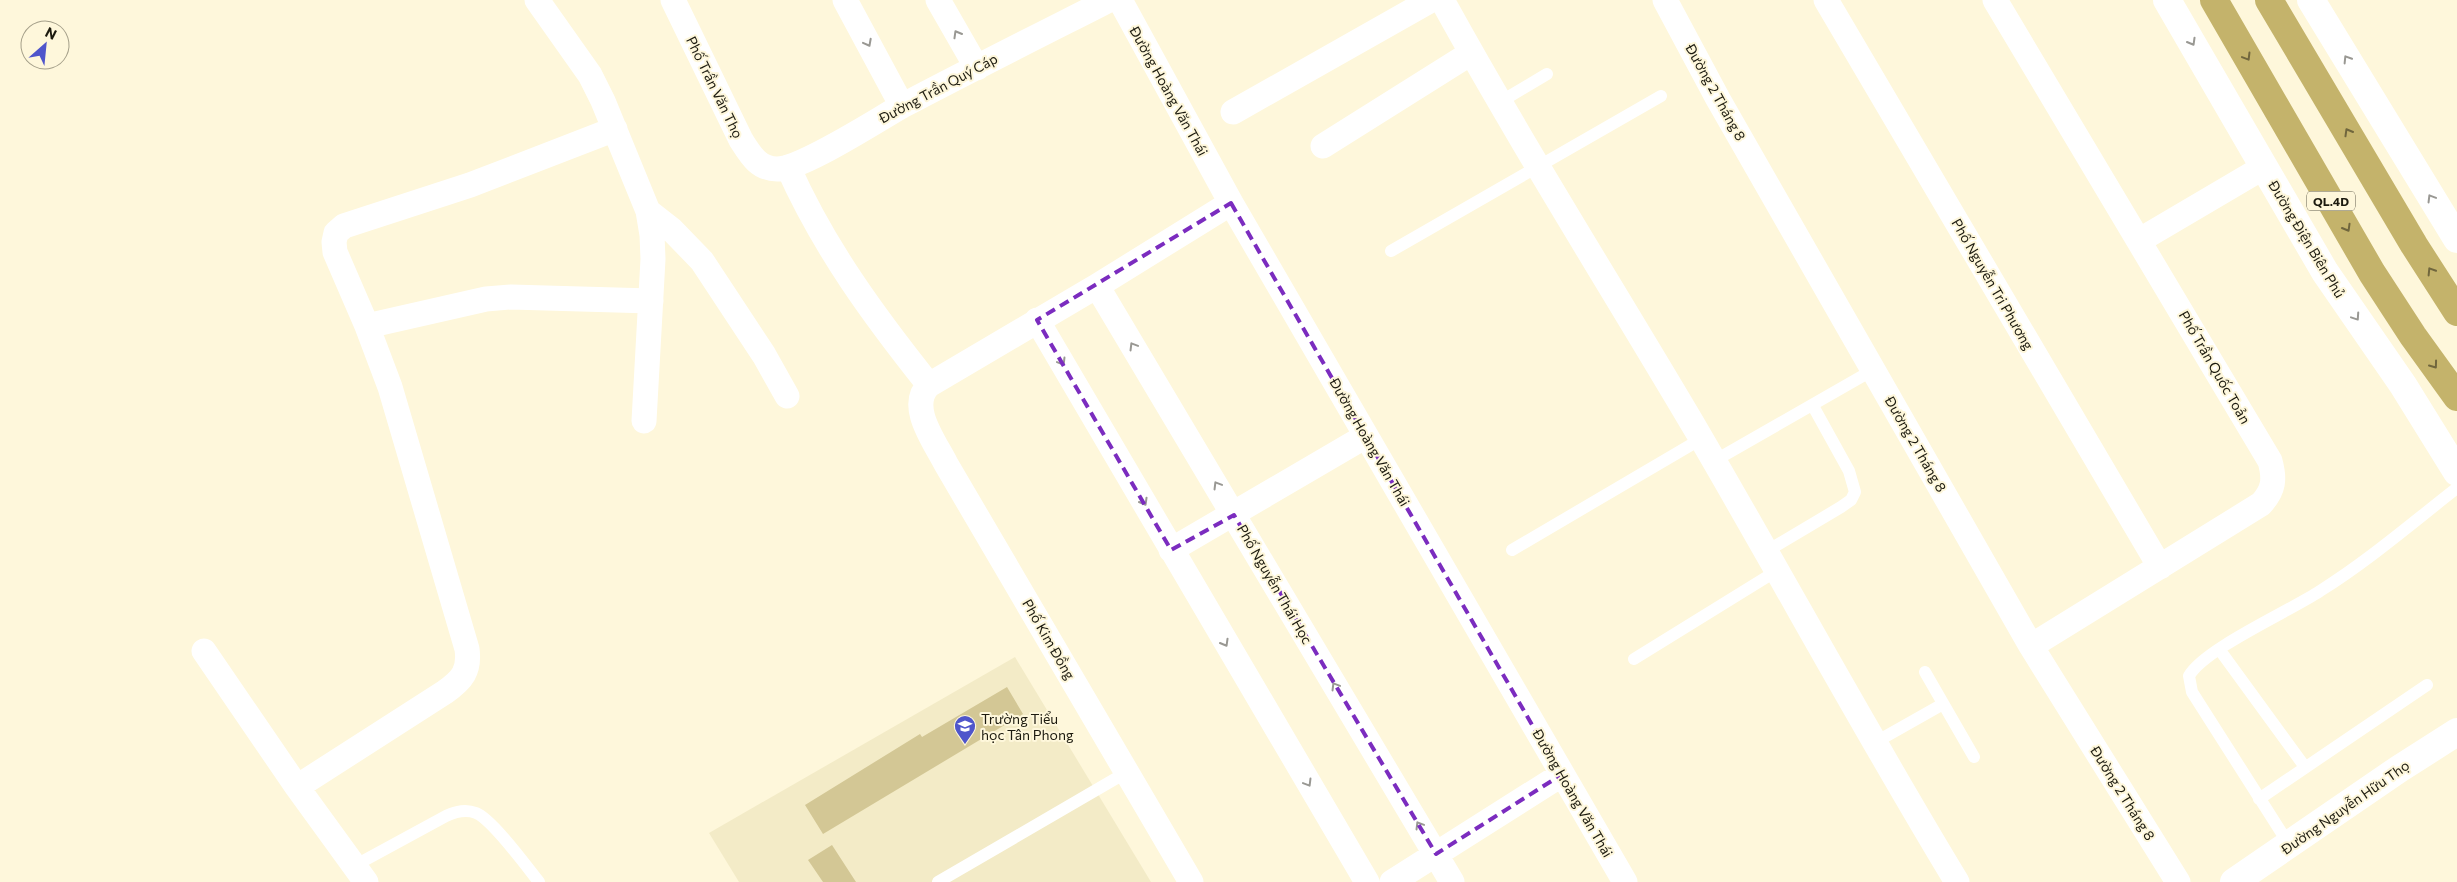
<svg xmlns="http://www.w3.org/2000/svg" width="2457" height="882" font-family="Commissioner,sans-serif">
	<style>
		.built { fill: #f3ebc7 }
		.building { fill: #d3c795 }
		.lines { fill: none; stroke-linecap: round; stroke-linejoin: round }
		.service { stroke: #fff; stroke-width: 12 }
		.minor { stroke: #fff; stroke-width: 25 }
		.tertiary { stroke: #fff; stroke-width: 28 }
		.trunk { stroke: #c4b36b; stroke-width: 28 }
		.oneway { stroke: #999893 }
		.oneway2 { stroke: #70663d }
		.marked { fill: none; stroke: #7b2cbf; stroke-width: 4; stroke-dasharray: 10 6; stroke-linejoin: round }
		.labels { text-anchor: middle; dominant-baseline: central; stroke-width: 4; stroke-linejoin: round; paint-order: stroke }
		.shield { fill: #fef7db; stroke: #605c4c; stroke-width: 1 }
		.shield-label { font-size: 12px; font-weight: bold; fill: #1c1a0f }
		.street-label { font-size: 14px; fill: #1c1a0f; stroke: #fef7db }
		.poi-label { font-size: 14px; fill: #1c1a0f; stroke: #fef7db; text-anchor: start }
	</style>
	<rect width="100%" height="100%" fill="#fef7db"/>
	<path class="built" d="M1015 657 1151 882H739L709 833Z"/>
	<path class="building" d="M1007 687 1023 714 823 834 805 805 920 734 922 737Z
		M832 845 856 882H823L808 860Z"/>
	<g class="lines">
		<path class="service" d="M1500 102 1547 74
			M1391 251 1661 96
			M1714 461 1873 370
			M1512 550 1701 439
			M1767 551 1841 507 1851 500 1855 492 1849 471 1813 406
			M2219 649 2305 767
			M1634 659 1778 570
			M1925 672 1974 757
			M1874 743 1943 704
			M2259 799 2427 685
			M2290 846 2192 692 2189 676C2204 649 2290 611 2320 591 2368 561 2412 523 2457 488
			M354 866 446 816C457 811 466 809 476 813 492 819 527 867 539 882
			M938 882 1127 772"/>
		<path class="minor" d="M537 0 590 75 603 101 648 211 652 235 653 259 644 421
			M673 0 741 140C750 154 758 169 777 169 802 169 877 120 902 106 970 70 1040 35 1109 0
			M845 0 902 106
			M938 0 977 68
			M1120 0 1231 203 1625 882
			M1442 0C1523 147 1613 289 1698 433 1785 582 1867 734 1957 882
			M1665 0 1718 99 2031 646 2178 882
			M1826 0 2160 567
			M1995 0 2270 461C2275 479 2274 490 2261 504L2031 646
			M1233 112 1431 0
			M1323 146 1471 53
			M788 167C824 248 874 316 929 385
			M648 211 671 229 702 261 764 355 787 396
			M2140 240 2264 167
			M1097 286 1452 882
			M1037 320 1367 882
			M367 326 486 299 511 297 651 301
			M1171 550 1366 436
			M204 651 297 787 366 882
			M297 787 445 692C462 680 470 671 467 649L390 387 367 326 335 252 334 242 336 233 344 226 470 185 615 129
			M1191 882 946 464C935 442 907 406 929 385L1097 286 1231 203
			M1392 882 1561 775"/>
		<path class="tertiary" d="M2167 0 2325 272 2403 385 2457 472
			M2311 0 2457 239
			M2234 882 2399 769 2457 732"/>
		<path class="trunk" d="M2214 0 2372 273 2413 336 2457 397
			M2269 0 2414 245 2457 312"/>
	</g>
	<defs><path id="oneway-chevron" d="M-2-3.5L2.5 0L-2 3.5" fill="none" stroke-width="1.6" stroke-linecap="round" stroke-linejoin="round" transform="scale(1.25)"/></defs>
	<g class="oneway">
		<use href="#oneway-chevron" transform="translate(957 34) rotate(-120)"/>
		<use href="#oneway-chevron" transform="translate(2192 42) rotate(60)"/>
		<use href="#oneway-chevron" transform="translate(868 43) rotate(62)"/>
		<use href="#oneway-chevron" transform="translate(2347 59) rotate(-122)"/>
		<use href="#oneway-chevron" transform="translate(2431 198) rotate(-121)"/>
		<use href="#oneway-chevron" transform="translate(2356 317) rotate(56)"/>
		<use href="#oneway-chevron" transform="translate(1133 346) rotate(-121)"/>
		<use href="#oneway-chevron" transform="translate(1062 362) rotate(59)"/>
		<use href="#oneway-chevron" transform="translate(1217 485) rotate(-121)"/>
		<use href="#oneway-chevron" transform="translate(1144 502) rotate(60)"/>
		<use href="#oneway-chevron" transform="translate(1225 643) rotate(60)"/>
		<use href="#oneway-chevron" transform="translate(1335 686) rotate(-121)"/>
		<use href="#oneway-chevron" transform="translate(1308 783) rotate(59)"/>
		<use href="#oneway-chevron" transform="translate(1419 825) rotate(-121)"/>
	</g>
	<g class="oneway2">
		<use href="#oneway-chevron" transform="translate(2247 57) rotate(59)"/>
		<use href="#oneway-chevron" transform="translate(2348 132) rotate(-120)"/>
		<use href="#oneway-chevron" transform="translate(2347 228) rotate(60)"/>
		<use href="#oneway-chevron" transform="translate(2431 271) rotate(-122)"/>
		<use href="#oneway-chevron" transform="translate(2434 365) rotate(54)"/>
	</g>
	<path class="marked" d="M1231 203 1561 775 1436 854 1234 515 1171 550 1037 320Z"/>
	<defs>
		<g id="school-pin" transform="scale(1.125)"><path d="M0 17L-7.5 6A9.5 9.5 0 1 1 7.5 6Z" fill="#4f55cb" stroke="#fef7db"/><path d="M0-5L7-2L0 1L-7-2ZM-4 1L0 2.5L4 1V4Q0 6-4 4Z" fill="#fff"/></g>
	</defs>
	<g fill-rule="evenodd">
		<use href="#school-pin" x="965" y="726"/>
	</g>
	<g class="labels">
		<rect class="shield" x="2307" y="191.5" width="48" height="19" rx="4"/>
		<g class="shield-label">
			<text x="2331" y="201">QL.4D</text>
		</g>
		<g class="street-label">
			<text transform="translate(715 87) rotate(64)">Phố Trần Văn Thọ</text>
			<text transform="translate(938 88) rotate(-28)">Đường Trần Quý Cáp</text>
			<text transform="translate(1169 91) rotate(61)">Đường Hoàng Văn Thái</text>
			<text transform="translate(1716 92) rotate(61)">Đường 2 Tháng 8</text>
			<text transform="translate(2307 239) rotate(59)">Đường Điện Biên Phủ</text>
			<text transform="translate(1993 284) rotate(60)">Phố Nguyễn Tri Phương</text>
			<text transform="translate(2215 367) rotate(60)">Phố Trần Quốc Toản</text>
			<text transform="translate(1370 442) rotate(60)">Đường Hoàng Văn Thái</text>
			<text transform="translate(1916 444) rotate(60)">Đường 2 Tháng 8</text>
			<text transform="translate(1275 584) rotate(60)">Phố Nguyễn Thái Học</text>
			<text transform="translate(1049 639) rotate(60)">Phố Kim Đồng</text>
			<text transform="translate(1573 793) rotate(60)">Đường Hoàng Văn Thái</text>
			<text transform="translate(2123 793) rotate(58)">Đường 2 Tháng 8</text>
			<text transform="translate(2345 807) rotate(-35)">Đường Nguyễn Hữu Thọ</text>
		</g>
		<g class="poi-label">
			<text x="981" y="718">Trường Tiểu<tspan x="981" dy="16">học Tân Phong</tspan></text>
		</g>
	</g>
	<g transform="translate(45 45) rotate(27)"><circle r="24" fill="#fef7db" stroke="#a49f89"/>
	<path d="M0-4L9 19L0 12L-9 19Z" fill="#4f55cb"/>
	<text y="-8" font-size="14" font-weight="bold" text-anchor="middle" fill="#1c1a0f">N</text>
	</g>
</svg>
